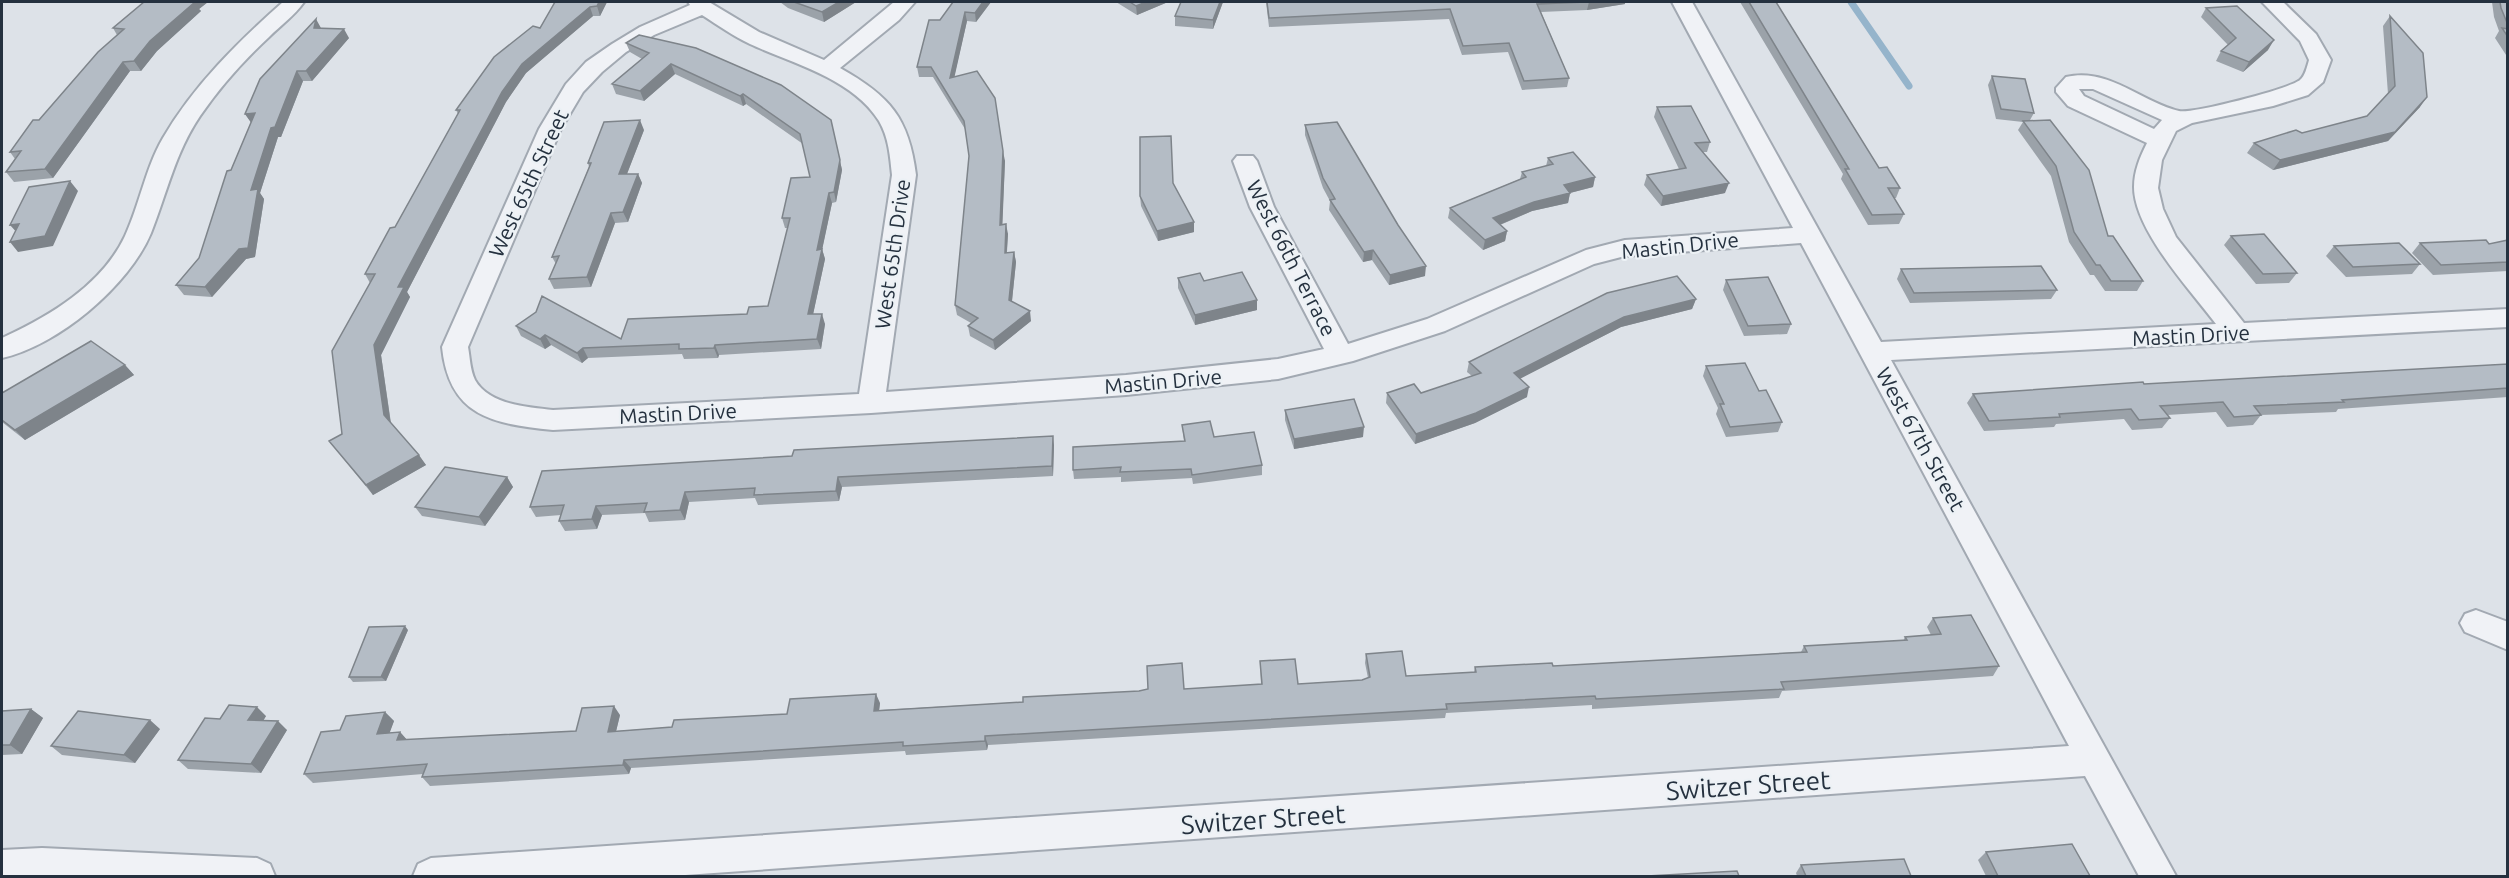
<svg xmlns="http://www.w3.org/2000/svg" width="2509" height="878" font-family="Ubuntu,sans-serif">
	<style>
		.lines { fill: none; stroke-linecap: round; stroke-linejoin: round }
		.stream { stroke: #95b4cb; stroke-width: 7 }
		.minor-casing { stroke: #a2a9b2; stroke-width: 4 }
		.minor { fill: #f0f2f6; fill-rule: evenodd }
		.wall { fill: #9ba2a9 }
		.shaded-wall { fill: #7e848a }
		.building { fill: #b4bcc5; stroke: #7e848a; stroke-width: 1.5 }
		.labels { text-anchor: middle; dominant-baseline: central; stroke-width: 4.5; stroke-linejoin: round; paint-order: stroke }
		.street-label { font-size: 21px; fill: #25313f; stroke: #ecf1f5 }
		.near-street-label { font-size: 26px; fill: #25313f; stroke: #ecf1f5 }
	</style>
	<rect width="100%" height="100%" fill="#dde2e8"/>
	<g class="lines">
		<path class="stream" d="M1851 2 1909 86"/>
		<g class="minor-casing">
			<path id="minor" d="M283 2H304C295 15 280 26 269 37 243 61 220 87 200 116 175 153 167 193 151 233 129 286 57 346 2 358V338C50 316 102 285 125 236 140 204 145 169 163 138 194 85 238 42 283 2Z
				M688 2H709L759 32 824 60 894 2H915L899 20 840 68C890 96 909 118 916 175L886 392 1126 375 1278 359 1324 349 1250 207 1233 161 1237 156H1253L1257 161 1274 207 1348 344 1427 319 1586 250 1625 240 1793 228 1672 2H1692L1881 342 2216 324C2191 291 2134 230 2134 187 2134 171 2140 157 2147 143L2068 106 2056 92V88L2066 77C2109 67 2141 102 2179 111 2192 114 2289 89 2300 80 2305 76 2307 67 2309 60L2300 41 2262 2H2283L2316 34 2331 60 2323 82 2308 95 2273 106 2192 123 2176 131 2162 160 2158 188 2163 209 2176 237 2244 323 2508 309V327L1891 360 2176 876H2139L2085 776 671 876H413L418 864 431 858 2069 746 1801 243 1625 256 1594 264 1445 331 1353 361 1278 379 1126 395 871 413 553 430C492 424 449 416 442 347L539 129 566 84 586 62 612 44 640 27 690 5ZM702 15C718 25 733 36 750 44 793 64 852 78 879 121 889 138 890 157 892 175L859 394 553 410C528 407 489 405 475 380 470 370 470 357 468 347L561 129 583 92 602 72 626 52 654 35ZM2079 89H2093L2162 120 2154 129 2084 96Z
				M2476 610 2508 622V650L2465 632 2460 623 2465 614Z
				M42 848 257 858 270 864 275 876H2V850Z"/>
		</g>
		<use href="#minor" class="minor"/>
	</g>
	<path class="wall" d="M144 2H208L199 9 201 11 157 51 141 71H130L53 178 14 182 6 172 15 159 10 152 117 35 113 28Z
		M555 2H607L600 16H593L526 73 506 102 407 292 410 297 381 355 391 423 426 465 373 495 329 441 342 434 370 283 365 274 395 227 458 114 456 110 540 28Z
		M780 2H856L824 22 788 8Z
		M991 2 976 22 967 21 954 77 1005 161 1002 225 1008 234 1007 252H1014L1016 262 1012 301 1031 321 995 350 970 336 968 326 971 323 957 315 955 305 969 156 965 129 933 77H919L917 67 940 20Z
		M1116 2H1168L1137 15Z
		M1181 2H1223L1213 29 1175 26V16Z
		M1266 2H1625V4L1587 10 1541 12 1569 78 1567 87 1522 90 1508 52 1462 55 1449 19 1269 27Z
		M1740 2H1776L1879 168 1900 188 1896 198H1894L1904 214 1899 224 1868 225 1841 179 1843 174Z
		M2492 2H2508V58L2495 38 2499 31 2494 17Z
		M2206 8 2268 50 2243 72 2216 61 2221 51 2228 45 2201 17Z
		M2390 16 2420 107 2388 141 2273 170 2247 153 2254 143 2302 133 2367 116 2388 94 2383 26Z
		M321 28 349 38 312 81H303L281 137H278L260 193 264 199 255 257 246 259 212 297 184 295 176 285 199 258 231 170 251 122 245 114Z
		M626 43 831 120 842 170 836 202 832 203 822 249 825 259 813 314 825 324 821 349 719 355 718 358 684 359 682 354 588 358 582 363 551 345 545 349 521 336 516 326 621 339 747 314 768 306 788 228H785L782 218 810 177 803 144 746 104 743 106 675 74 644 101 616 94 612 84 642 59 630 52Z
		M1992 76 2034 113 2030 120 2108 236 2143 281 2137 291H2105L2094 275H2090L2069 242 2051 176 2018 130 2023 122 1996 119 1988 85Z
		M1657 107 1710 142 1707 152H1703L1725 193 1661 206 1644 185 1647 175 1679 169 1654 117Z
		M1305 125 1425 276 1389 285 1372 260 1363 262 1329 210 1330 201 1323 188 1305 135Z
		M644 130 627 174H638L642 183 628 222 615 223 591 287 554 289 549 279 556 264 552 257 589 167 588 163Z
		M1548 158 1595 177 1593 187 1570 193 1568 203 1532 211 1500 225 1507 231 1505 241 1483 250 1448 218 1450 208 1520 179 1522 172 1546 166Z
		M1173 183 1194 232 1158 241 1141 206 1140 196Z
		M2231 236 2297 273 2289 283 2256 284 2224 245Z
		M2508 240V271L2433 275 2412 253 2420 243 2489 244Z
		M2334 246 2420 264 2412 274 2346 277 2326 256Z
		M1901 269 2057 290 2051 299 1910 303 1897 279Z
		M1178 278 1204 281 1257 310 1195 325 1178 288Z
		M1726 280 1791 324 1787 334 1744 336 1723 290Z
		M1696 299 1692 309 1621 327 1520 378 1527 397 1475 423 1415 444 1386 403 1387 393H1421L1472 376 1467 372 1469 362Z
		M2508 364V397L2338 409 2336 412 2261 415 2253 425 2227 427 2216 412 2167 415 2170 418 2162 428 2132 430 2124 419 2056 424 2054 427 1984 431 1967 403 1973 394Z
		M125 365 134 375 25 440 2 422V393Z
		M1706 366 1782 422 1778 432 1726 437 1716 414 1718 408 1703 376Z
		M1285 410 1363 437 1294 449 1285 420Z
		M1182 425 1214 437 1262 465V475L1193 484 1192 478 1121 482V477L1074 479 1073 470 1184 441Z
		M1054 445 1053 476 842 487 839 501 758 505 755 498 689 502 685 520 649 522 645 513 602 515 597 529 565 531 559 521 561 515 536 517 530 507Z
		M507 477 513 487 485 526 422 516 415 507Z
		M1933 618 1999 666 1993 676 1782 691 1779 698 1592 709V705L1446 713 1445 718 988 745 987 750 906 755 905 751 631 768 629 774 430 786 422 777 423 774 313 783 304 774 340 730 385 712 394 721 389 733 400 732 407 740 576 731 620 715 616 731 672 727 880 703 879 710 1023 702 1184 689 1261 684 1260 661 1298 684 1362 680 1368 678 1365 663 1366 654 1406 676 1474 672 1475 667 1553 666 1801 652 1804 646 1903 641 1905 637 1931 635 1927 627Z
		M408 630 386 681 353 682 349 677Z
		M31 709 43 718 22 754 2 755V711Z
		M266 716 263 721 287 730 261 773 188 769 178 760 220 719Z
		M160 729 135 763 62 755 51 746Z
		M1986 852 2090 876H1986L1978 860Z
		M1801 865 1911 876H1797L1796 873Z"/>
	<path class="shaded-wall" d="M191 2H208L199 9 201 11 157 51 141 71 134 61 150 41Z
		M599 2H607L600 16 597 6Z
		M839 2H856L824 22 822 12Z
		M983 2H991L976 22 975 13Z
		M1146 2H1168L1137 15 1136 6Z
		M1220 2H1223L1213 29V20Z
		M1589 2H1625V4L1587 10Z
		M590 7 593 16 526 73 506 102 407 292 410 297 381 355 391 425 384 415 374 345 398 287 502 92 522 64Z
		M965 12 967 21 952 88 950 78Z
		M316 19 321 28H314Z
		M344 29 349 38 312 81 306 71Z
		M2274 40 2268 50 2243 72 2249 62Z
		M123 62 130 71 53 178 45 169Z
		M671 64 675 74 644 101 640 91Z
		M297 71 303 81 281 137H278L260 193 264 199 255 257 246 259 212 297 205 287 251 190 271 128Z
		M743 94 746 104 743 106 740 96Z
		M2427 97 2420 107 2388 141 2273 170 2280 160Z
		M255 113 252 124 245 114Z
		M640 120 644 130 623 184 619 174Z
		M831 120 842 170 836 202 834 192Z
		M1003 151 1005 161 1002 235 1000 225Z
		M638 174 642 183 628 222 623 212Z
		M1595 177 1593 187 1562 195 1564 185Z
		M70 181 78 191 53 246 18 252 10 242Z
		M1729 183 1725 193 1661 206 1663 196Z
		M829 193 832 203 820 260 817 250Z
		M1570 193 1568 203 1532 211 1492 228 1493 218 1534 202Z
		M611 213 615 223 591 287 587 277Z
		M1194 222V232L1158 241 1157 231Z
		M19 224V235L10 225Z
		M1006 224 1008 234 1006 262 1005 253Z
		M1507 231 1505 241 1483 250 1485 240Z
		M822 249 825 259 811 324 808 314Z
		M1373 250 1372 260 1363 262 1364 252Z
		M1014 252 1016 262 1011 310 1009 300Z
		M1426 266 1425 276 1389 285 1390 275Z
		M1696 299 1692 309 1621 327 1512 383 1514 373 1624 317Z
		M1257 300V310L1195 325V315Z
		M1030 311 1031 321 995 350 993 340Z
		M822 314 825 324 821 349 817 339Z
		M545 335 551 345 545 349 540 339Z
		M715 345 719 355 718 358 714 348Z
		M583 348 588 358 582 363 577 353Z
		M125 365 134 375 25 440 15 430Z
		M1529 387 1527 397 1475 423 1415 444 1416 434Z
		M1364 427 1363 437 1294 449V439Z
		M1053 436 1054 445 1053 476 1052 466Z
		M419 455 426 465 373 495 366 485Z
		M507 477 513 487 485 526 479 517Z
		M838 477 842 487 839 501 836 491Z
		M685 492 689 502 685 520 680 510Z
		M596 506 602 515 597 529 592 519Z
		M405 626 408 630 386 681 381 677Z
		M876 694 880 703 878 720 874 711Z
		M614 706 620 715 614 740 608 732Z
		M257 707 266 716 258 729 248 720Z
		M31 709 43 718 22 754 10 745Z
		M385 712 394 721 386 743 377 734Z
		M150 720 160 729 135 763 124 755Z
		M278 721 287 730 261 773 251 764Z
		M400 732 408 741 397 740Z
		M985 736 988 745 987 750 985 741Z
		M624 760 631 768 629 774 623 765Z"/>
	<path class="building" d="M144 2H195L150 41 134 61 123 62 45 169 6 172 21 151 10 152 33 120H39L98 52 124 29 113 28Z
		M555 2H599L597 6 590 7 522 64 502 92 398 287H404L374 345 384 415 419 455 366 485 329 441 342 434 332 351 375 274H365L390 228 395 227 460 110H456L494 57 533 26 540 28Z
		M794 2H839L822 12Z
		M953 2H983L975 13 965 12 950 78 977 71 995 98 1003 151 1000 225 1006 224 1005 253 1014 252 1009 300 1030 311 993 340 968 326 978 318 955 305 969 156 964 121 931 67H917L929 20H940Z
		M1130 2H1146L1136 6Z
		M1181 2H1220L1213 20 1175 16Z
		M1267 2H1586L1537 4 1569 78 1524 81 1509 43 1463 46 1450 9 1269 18Z
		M1749 2H1776L1879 168 1887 167 1900 188H1888L1904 214 1872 215 1845 169H1849Z
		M2500 2H2508V25L2501 8Z
		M2237 6 2274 40 2249 62 2221 51 2236 38 2206 8Z
		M2390 16 2423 53 2427 97 2395 132 2280 160 2254 143 2296 130 2302 133 2367 116 2395 86Z
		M316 19 314 28 344 29 306 71H297L275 127 271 128 251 190 258 189 248 248 239 249 205 287 176 285 199 258 227 171 231 170 255 113 245 114 260 79Z
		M2502 28 2508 29V37Z
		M639 35 696 48 781 85 831 120 840 160 834 192 829 193 817 250 822 249 808 314H822L817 339 715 345 714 348 679 349V344L583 348 577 353 545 335 540 339 516 326 536 312 542 296 621 339 628 319 747 314 749 307 768 306 790 218H782L791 178 810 177 800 134 743 94 740 96 671 64 640 91 612 84 649 53 626 43Z
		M1992 76 2025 79 2034 113 2001 109Z
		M1691 106 1710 142 1695 143 1729 183 1663 196 1647 175 1686 168 1657 107Z
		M640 120 619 174H638L623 212 611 213 587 277 549 279 559 256 552 257 591 163H588L604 122Z
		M2050 120 2089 170 2108 236H2113L2143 281H2111L2100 265H2096L2074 232 2056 166 2023 121Z
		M1337 122 1398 225 1426 266 1390 275 1373 250 1364 252 1330 200 1335 199 1323 178 1305 125Z
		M1171 136 1173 183 1194 222 1157 231 1140 196V137Z
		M1573 152 1595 177 1564 185 1570 193 1534 202 1493 218 1507 231 1485 240 1450 208 1526 177 1522 172 1553 164 1548 158Z
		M70 181 45 236 10 242 19 224 10 225 29 187Z
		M2264 234 2297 273 2263 274 2231 236Z
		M2486 240 2489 244 2508 240V262L2441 265 2420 243Z
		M2399 243 2420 264 2353 267 2334 246Z
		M2041 266 2057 290 1914 293 1901 269Z
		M1242 272 1257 300 1195 315 1178 278 1200 273 1204 281Z
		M1677 276 1696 299 1624 317 1514 373 1529 387 1476 413 1416 434 1387 393 1414 384 1421 393 1481 373 1469 362 1607 293Z
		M1768 277 1791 324 1748 326 1726 280Z
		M91 341 125 365 15 430 2 420V393Z
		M1745 363 1759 391 1766 390 1782 422 1730 427 1720 404H1724L1706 366Z
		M2508 364V388L2342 400 2344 402 2254 406 2261 415 2234 417 2223 402 2160 406 2170 418 2139 420 2131 409 2059 414 2060 417 1989 421 1973 394 2143 382 2144 384Z
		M1354 399 1364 427 1294 439 1285 410Z
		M1210 421 1214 437 1254 432 1262 465 1192 475 1191 469 1120 472 1121 467 1073 470V447L1185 441 1182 425Z
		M1053 436 1052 466 838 477 836 491 754 495 755 488 685 492 680 510 644 512 647 503 596 506 592 519 559 521 564 505 530 507 542 471 792 456 794 450Z
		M445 467 507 477 479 517 415 507Z
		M1971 615 1999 666 1781 682 1784 689 1596 699 1595 696 1446 704 1447 709 985 736V741L903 746V742L624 760 623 765 422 777 427 764 304 774 321 732 340 730 346 716 385 712 377 734 400 732 397 740 576 731 582 708 614 706 608 732 672 727 674 720 787 714 790 699 876 694 874 711 1023 702V697L1139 691 1148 689 1147 666 1182 663 1184 689 1262 684 1260 661 1295 659 1298 684 1362 680 1370 677 1366 654 1402 651 1406 676 1476 672 1475 667 1552 663 1553 666 1807 652 1804 646 1907 640 1905 637 1941 634 1933 618Z
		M405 626 381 677H349L369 627Z
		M229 705 257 707 248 720 278 721 251 764 178 760 205 718 220 719Z
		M31 709 10 745H2V711Z
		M78 711 150 720 124 755 51 746Z
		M2072 844 2090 876H1998L1986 852Z
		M1904 859 1911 876H1806L1801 865Z
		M1737 871 1739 876H1647Z"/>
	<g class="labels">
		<g class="street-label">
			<text transform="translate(528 183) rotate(-65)">West 65th Street</text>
			<text transform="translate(1680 245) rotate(-6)">Mastin Drive</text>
			<text transform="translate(892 254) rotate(-82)">West 65th Drive</text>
			<text transform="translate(1292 258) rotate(63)">West 66th Terrace</text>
			<text transform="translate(2191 335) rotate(-3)">Mastin Drive</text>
			<text transform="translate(1163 381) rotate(-5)">Mastin Drive</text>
			<text transform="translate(678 413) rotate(-3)">Mastin Drive</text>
			<text transform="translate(1921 439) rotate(61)">West 67th Street</text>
		</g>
		<g class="near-street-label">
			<text transform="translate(1748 785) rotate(-4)">Switzer Street</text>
			<text transform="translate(1263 819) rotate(-4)">Switzer Street</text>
		</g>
	</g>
	<rect width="2509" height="878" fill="none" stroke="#25313f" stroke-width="6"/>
</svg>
